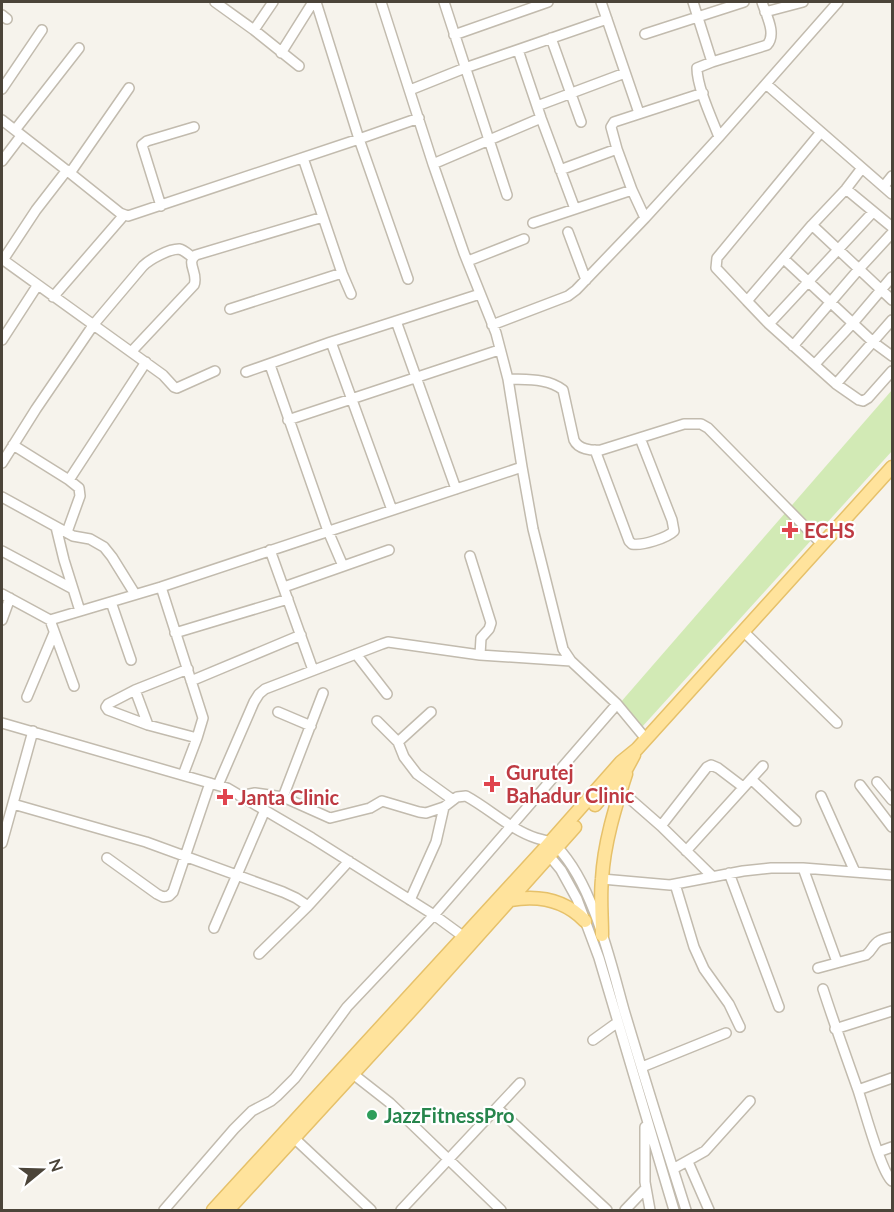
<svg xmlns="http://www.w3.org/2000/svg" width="894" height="1212" font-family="Lato,sans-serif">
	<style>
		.green { fill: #d2eab5 }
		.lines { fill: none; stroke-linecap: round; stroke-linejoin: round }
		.minor-casing { stroke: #c2bbae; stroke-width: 12 }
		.major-casing { stroke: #e6c16a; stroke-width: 15 }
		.minor { stroke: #fff; stroke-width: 9 }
		.major { stroke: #ffe39c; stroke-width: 12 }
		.health-dot { fill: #e0444e; stroke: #fff; stroke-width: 2 }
		.leisure-dot { fill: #2e9e5b; stroke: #fff; stroke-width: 2 }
		.labels { text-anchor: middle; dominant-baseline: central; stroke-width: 4.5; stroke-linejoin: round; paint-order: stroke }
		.health-label { font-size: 20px; font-weight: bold; fill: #be3a42; stroke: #fff; text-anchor: start }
		.leisure-label { font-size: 20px; font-weight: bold; fill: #27864d; stroke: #fff; text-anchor: start }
	</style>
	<rect width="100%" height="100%" fill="#f6f3ec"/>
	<path class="green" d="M892 390V451L642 727 620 703Z"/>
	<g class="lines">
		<g class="minor-casing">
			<path id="minor" d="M215 2 254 30 299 66
				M316 2 359 139 408 279
				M381 2 433 164 464 253 496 333 508 379 522 467 533 529 563 649 571 661 617 704 646 739
				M444 2 507 195
				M601 2 639 113
				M693 2 712 62
				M765 12 803 2
				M2 15 7 19
				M254 30 273 2
				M645 34 744 2
				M454 35 548 2
				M551 38 581 122
				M518 50 541 118 575 209
				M281 53 313 2
				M766 84 892 194
				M2 89 42 30
				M410 90 465 68 607 19
				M537 106 625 73
				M2 120 70 173 120 213 128 216 359 139 419 118
				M15 130 79 48
				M719 137C712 119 697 87 697 68L712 62 767 45C777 34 766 15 762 2
				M617 149 611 127 614 122 703 93
				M303 158 342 273 351 294
				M2 161 21 136
				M433 164 541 118
				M862 168 846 189 812 225 747 301 769 324 836 384 859 400 863 401 868 398 892 371
				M560 170 617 149 632 190 645 218
				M70 173 129 88
				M884 186 892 176
				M846 189 892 227
				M161 206 142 145 147 141 194 127
				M533 223 632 190
				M812 225 892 300
				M568 232 586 280
				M2 259 163 375 174 387 177 388 215 371
				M784 259 873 342 892 356
				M3 260 36 210 67 170
				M468 261 524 239
				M53 297 124 215
				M747 301 716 268 717 258 821 132
				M230 309 342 273
				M396 321 456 489
				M769 324 873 212
				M492 325 568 296 576 290 645 218 719 137 838 2
				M2 340 37 286
				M331 342 392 510
				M793 346 859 269 892 233
				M132 351 194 285C199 273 185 263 196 255L323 217
				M815 364 853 323 892 277
				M270 365 328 531 343 566
				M246 372 331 342 480 294
				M508 379C527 380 548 378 563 390L574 440C578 449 591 451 601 450L684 424H701L708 428 822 544
				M836 384 892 320
				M288 420 499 350
				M13 445 69 480 79 488 80 496 67 532
				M595 450 629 541 632 544C642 546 667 538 674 531L672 520 640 438
				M2 463 36 409 94 324 143 266C150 259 169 249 179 249 184 250 188 254 192 257
				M69 480 146 362
				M2 497 73 536 90 539 104 547 112 557 135 594
				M56 527 64 560 80 611
				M270 550 313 670
				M2 551 73 589
				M470 556 491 623 489 629 481 638 480 655
				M161 587 203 718 197 738 183 775
				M284 587 389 550
				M2 594 50 620 74 686
				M111 602 131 660
				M2 620 10 598
				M50 620 161 587 522 467
				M743 631 837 723
				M175 633 288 599
				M356 654 387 694
				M188 669 135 690 108 704 106 707 108 710 148 725 197 738
				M191 681 301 635
				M135 690 148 725
				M27 697 54 633
				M278 712 311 726
				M377 721 398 742 404 757 417 774 453 800
				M2 723 227 788 312 838 434 915 464 937
				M398 742 431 712
				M751 779 796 821
				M877 782 892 800
				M218 785 254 702 259 694 265 689 382 644 388 642 480 655 571 661
				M860 785 892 827
				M621 791 661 826 713 877
				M240 796 255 793 283 797 330 818 370 808 382 801 419 812 426 813 444 807 457 797 466 796C490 809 511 830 536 838 545 841 550 840 557 847 593 884 610 960 624 1010 644 1077 665 1144 686 1210
				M821 796 855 872
				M283 797 323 693
				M13 804 146 842 283 892 296 898 308 906
				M661 826 707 767 711 765 718 768 743 787
				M2 843 33 731
				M686 851 763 766
				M547 853 561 870 577 899 599 958 674 1210
				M107 858 157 894 163 897 169 896 173 892 210 783
				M803 868 837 962
				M729 873 779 1007
				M602 879 670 885 743 871 771 868H803L892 875
				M675 884 694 947 704 969 729 1004 740 1027
				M410 900 436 842 444 807
				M214 928 265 810
				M259 954 308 906 349 861
				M818 968 866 955C872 951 873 944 879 941 882 939 888 938 892 937
				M823 989C834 1023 846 1056 858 1090 864 1108 881 1172 892 1181
				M835 1029 892 1011
				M593 1040 618 1022
				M642 1067 726 1033
				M353 1074 390 1103 501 1210
				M858 1090 892 1078
				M497 1108 607 1210
				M645 1127V1182L650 1210
				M294 1138 371 1210
				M878 1152 892 1147
				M688 1162 709 1210
				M673 1169 705 1151 750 1101
				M164 1210 234 1129 252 1111 271 1101 277 1096 295 1078 347 1007 434 915 617 704
				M401 1210 520 1083
				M625 1210 646 1188"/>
		</g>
		<g class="major-casing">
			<path id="major" d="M595 805 627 768 634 755
				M510 900C538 895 565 900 585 921
				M602 935C602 916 600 897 602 879 604 843 615 808 626 774
				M213 1210 544 849 621 762 637 749 892 467
				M228 1210 416 1005 575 827"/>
		</g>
		<use href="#minor" class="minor"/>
		<use href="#major" class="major"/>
	</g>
	<g class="health-dot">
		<path d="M787 521h6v6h6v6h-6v6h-6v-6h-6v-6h6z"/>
		<path d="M489 775h6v6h6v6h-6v6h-6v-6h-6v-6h6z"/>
		<path d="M222 788h6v6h6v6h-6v6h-6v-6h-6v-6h6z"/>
	</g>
	<circle class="leisure-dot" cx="372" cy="1115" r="6"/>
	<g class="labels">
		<g class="health-label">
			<text x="804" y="530">ECHS</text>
			<text x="506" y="772">Gurutej<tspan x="506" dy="23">Bahadur Clinic</tspan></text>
			<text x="238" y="797">Janta Clinic</text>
		</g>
		<g class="leisure-label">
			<text x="384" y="1115">JazzFitnessPro</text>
		</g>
	</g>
	<rect width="894" height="1212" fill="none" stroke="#4b4439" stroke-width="6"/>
	<g transform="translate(42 1170) rotate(71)" stroke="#ffffff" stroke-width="4.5" paint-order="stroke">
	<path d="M0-4.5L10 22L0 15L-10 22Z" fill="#4b4439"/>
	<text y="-9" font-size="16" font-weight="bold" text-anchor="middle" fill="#4b4439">N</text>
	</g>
</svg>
